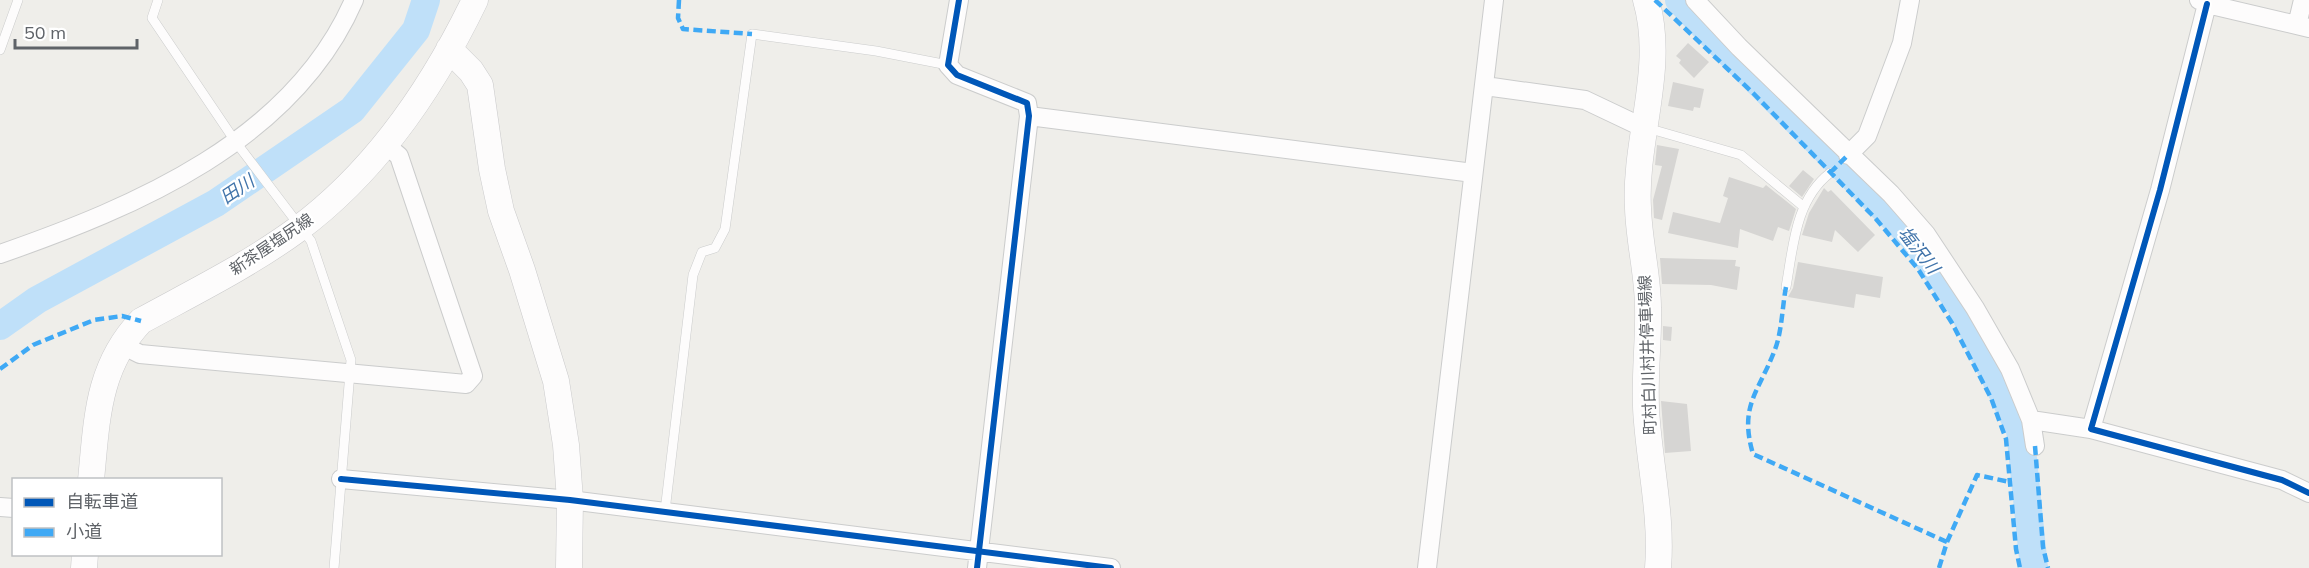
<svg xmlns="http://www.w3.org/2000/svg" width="2309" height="568" font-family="Mulish,'Noto Sans JP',sans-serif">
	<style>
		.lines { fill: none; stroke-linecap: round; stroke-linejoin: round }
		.river { stroke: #bfe0f9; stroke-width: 28 }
		.building { fill: #d6d5d3 }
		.lane-casing { stroke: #cbcccc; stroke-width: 10 }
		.street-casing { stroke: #cbcccc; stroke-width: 20 }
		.secondary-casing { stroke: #cacacb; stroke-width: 27 }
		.lane { stroke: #fdfcfc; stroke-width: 9 }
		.street { stroke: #fdfcfc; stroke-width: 18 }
		.secondary { stroke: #fdfcfc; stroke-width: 26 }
		.quiet { stroke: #3fa9f5; stroke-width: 4.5; stroke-dasharray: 9 4.5; stroke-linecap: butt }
		.cycleway-casing { stroke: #fff; stroke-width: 10 }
		.cycleway { stroke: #0057b8; stroke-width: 6 }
		.labels { text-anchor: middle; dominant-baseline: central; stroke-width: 4.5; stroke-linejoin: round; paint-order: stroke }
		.street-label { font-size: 16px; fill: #5f6368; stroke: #fff }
		.water-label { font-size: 18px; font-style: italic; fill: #4174aa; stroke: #fff }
	</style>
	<rect width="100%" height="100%" fill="#efeeea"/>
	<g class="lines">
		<path class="river" d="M1679 0 1725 49 1913 238 1961 306 2020 430 2034 568
			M0 326 37 300 216 203 352 110 416 30 426 0"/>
	</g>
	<path class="building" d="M1688 43 1709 62 1694 78 1679 63 1681 60 1676 56Z
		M1673 82 1704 89 1700 108 1694 107 1693 111 1668 106Z
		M1657 145 1679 149 1662 220 1654 218 1653 200 1662 166 1655 165Z
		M1803 170 1814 179 1802 197 1789 186Z
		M1729 177 1763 188 1766 185 1796 209 1789 231 1778 227 1773 241 1740 229 1738 248 1668 233 1673 212 1720 223 1728 198 1723 196Z
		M1824 188 1828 192 1831 190 1875 235 1858 252 1835 230 1832 242 1802 235 1809 213Z
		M1660 258 1736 260 1735 266 1740 267 1737 290 1711 285 1662 284Z
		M1798 262 1883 277 1880 298 1856 294 1854 308 1788 297 1793 288Z
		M1663 326 1672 327 1671 341 1663 340Z
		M1661 401 1687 404 1691 451 1665 453Z"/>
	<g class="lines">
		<g class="lane-casing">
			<path id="lane" d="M158 0 152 18 235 141 311 241 351 360 334 568
				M0 50 18 0
				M1647 128 1741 155 1804 207
				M1786 287C1793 248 1795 200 1830 173
				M665 511 693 275 702 252 715 248 725 229 752 34 876 51 948 65"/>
		</g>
		<g class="street-casing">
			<path id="street" d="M959 0 948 65 957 75 1027 103 1029 116 977 568
				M1695 0 1739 47 1891 194 1926 234 1975 308 2010 369 2031 420 2035 446
				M2199 0 2207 4 2309 28
				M2207 4 2160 190 2091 429 2282 480 2309 493
				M2297 25 2303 0
				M1485 86 1585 100 1644 128
				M1029 116 1473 173
				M1848 155 1867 136 1902 43 1910 0
				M0 254C135 207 293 141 354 0
				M122 345 140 354 466 384 473 376 399 156 386 145
				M2031 420 2091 429
				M341 479 570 500 1111 568
				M0 507 14 508
				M1427 568 1494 0"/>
		</g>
		<g class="secondary-casing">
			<path id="secondary" d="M1646 0C1666 69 1634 139 1638 208 1639 242 1648 275 1648 308 1649 346 1643 384 1647 422 1651 471 1662 519 1658 568
				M449 49 471 71 480 85 492 169 501 211 522 270 556 381 566 445 570 500 569 568
				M91 480C97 420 97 367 141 321 194 292 249 265 298 229 376 171 433 87 475 0
				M84 568 85 554"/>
		</g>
		<use href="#lane" class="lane"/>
		<use href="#street" class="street"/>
		<use href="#secondary" class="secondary"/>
		<path class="quiet" d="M679 0 678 18 683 29 752 34
			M1655 0 1753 93 1876 219 1918 269 1952 323 1991 398 2006 439 2016 549 2020 568
			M1830 173 1848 155
			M1786 287C1782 308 1782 333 1774 352 1758 393 1739 406 1753 454L1947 542
			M0 369 33 345 94 320 122 316 141 321
			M2035 446 2043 547 2048 568
			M1939 568 1947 542 1977 475 2010 482"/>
		<g class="cycleway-casing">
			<path id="cycleway" d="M959 0 948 65 957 75 1027 103 1029 116 977 568
				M2207 4 2160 190 2091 429 2282 480 2309 493
				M341 479 570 500 1111 568"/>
		</g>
		<use href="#cycleway" class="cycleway"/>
	</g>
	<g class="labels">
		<g class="street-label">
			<text transform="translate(271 244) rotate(-34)">新茶屋塩尻線</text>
			<text transform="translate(1647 355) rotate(-92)">町村白川村井停車場線</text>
		</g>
		<g class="water-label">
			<text transform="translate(237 189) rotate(-34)">田川</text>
			<text transform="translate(1919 250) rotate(52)">塩沢川</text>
		</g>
	</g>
	<rect x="12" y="478" width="210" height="78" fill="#ffffff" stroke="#bfc1c3" stroke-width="1.5"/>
	<rect x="24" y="498" width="30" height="9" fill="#0057b8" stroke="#bfc1c3" stroke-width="1.5"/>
	<text x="66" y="508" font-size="18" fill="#5f6368">自転車道</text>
	<rect x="24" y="528" width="30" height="9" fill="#3fa9f5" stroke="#bfc1c3" stroke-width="1.5"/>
	<text x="66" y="538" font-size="18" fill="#5f6368">小道</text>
	<path d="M15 39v9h122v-9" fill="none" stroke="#5f6368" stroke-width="3"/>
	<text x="24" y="39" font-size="18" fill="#5f6368" stroke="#ffffff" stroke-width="4.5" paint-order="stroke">50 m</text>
</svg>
